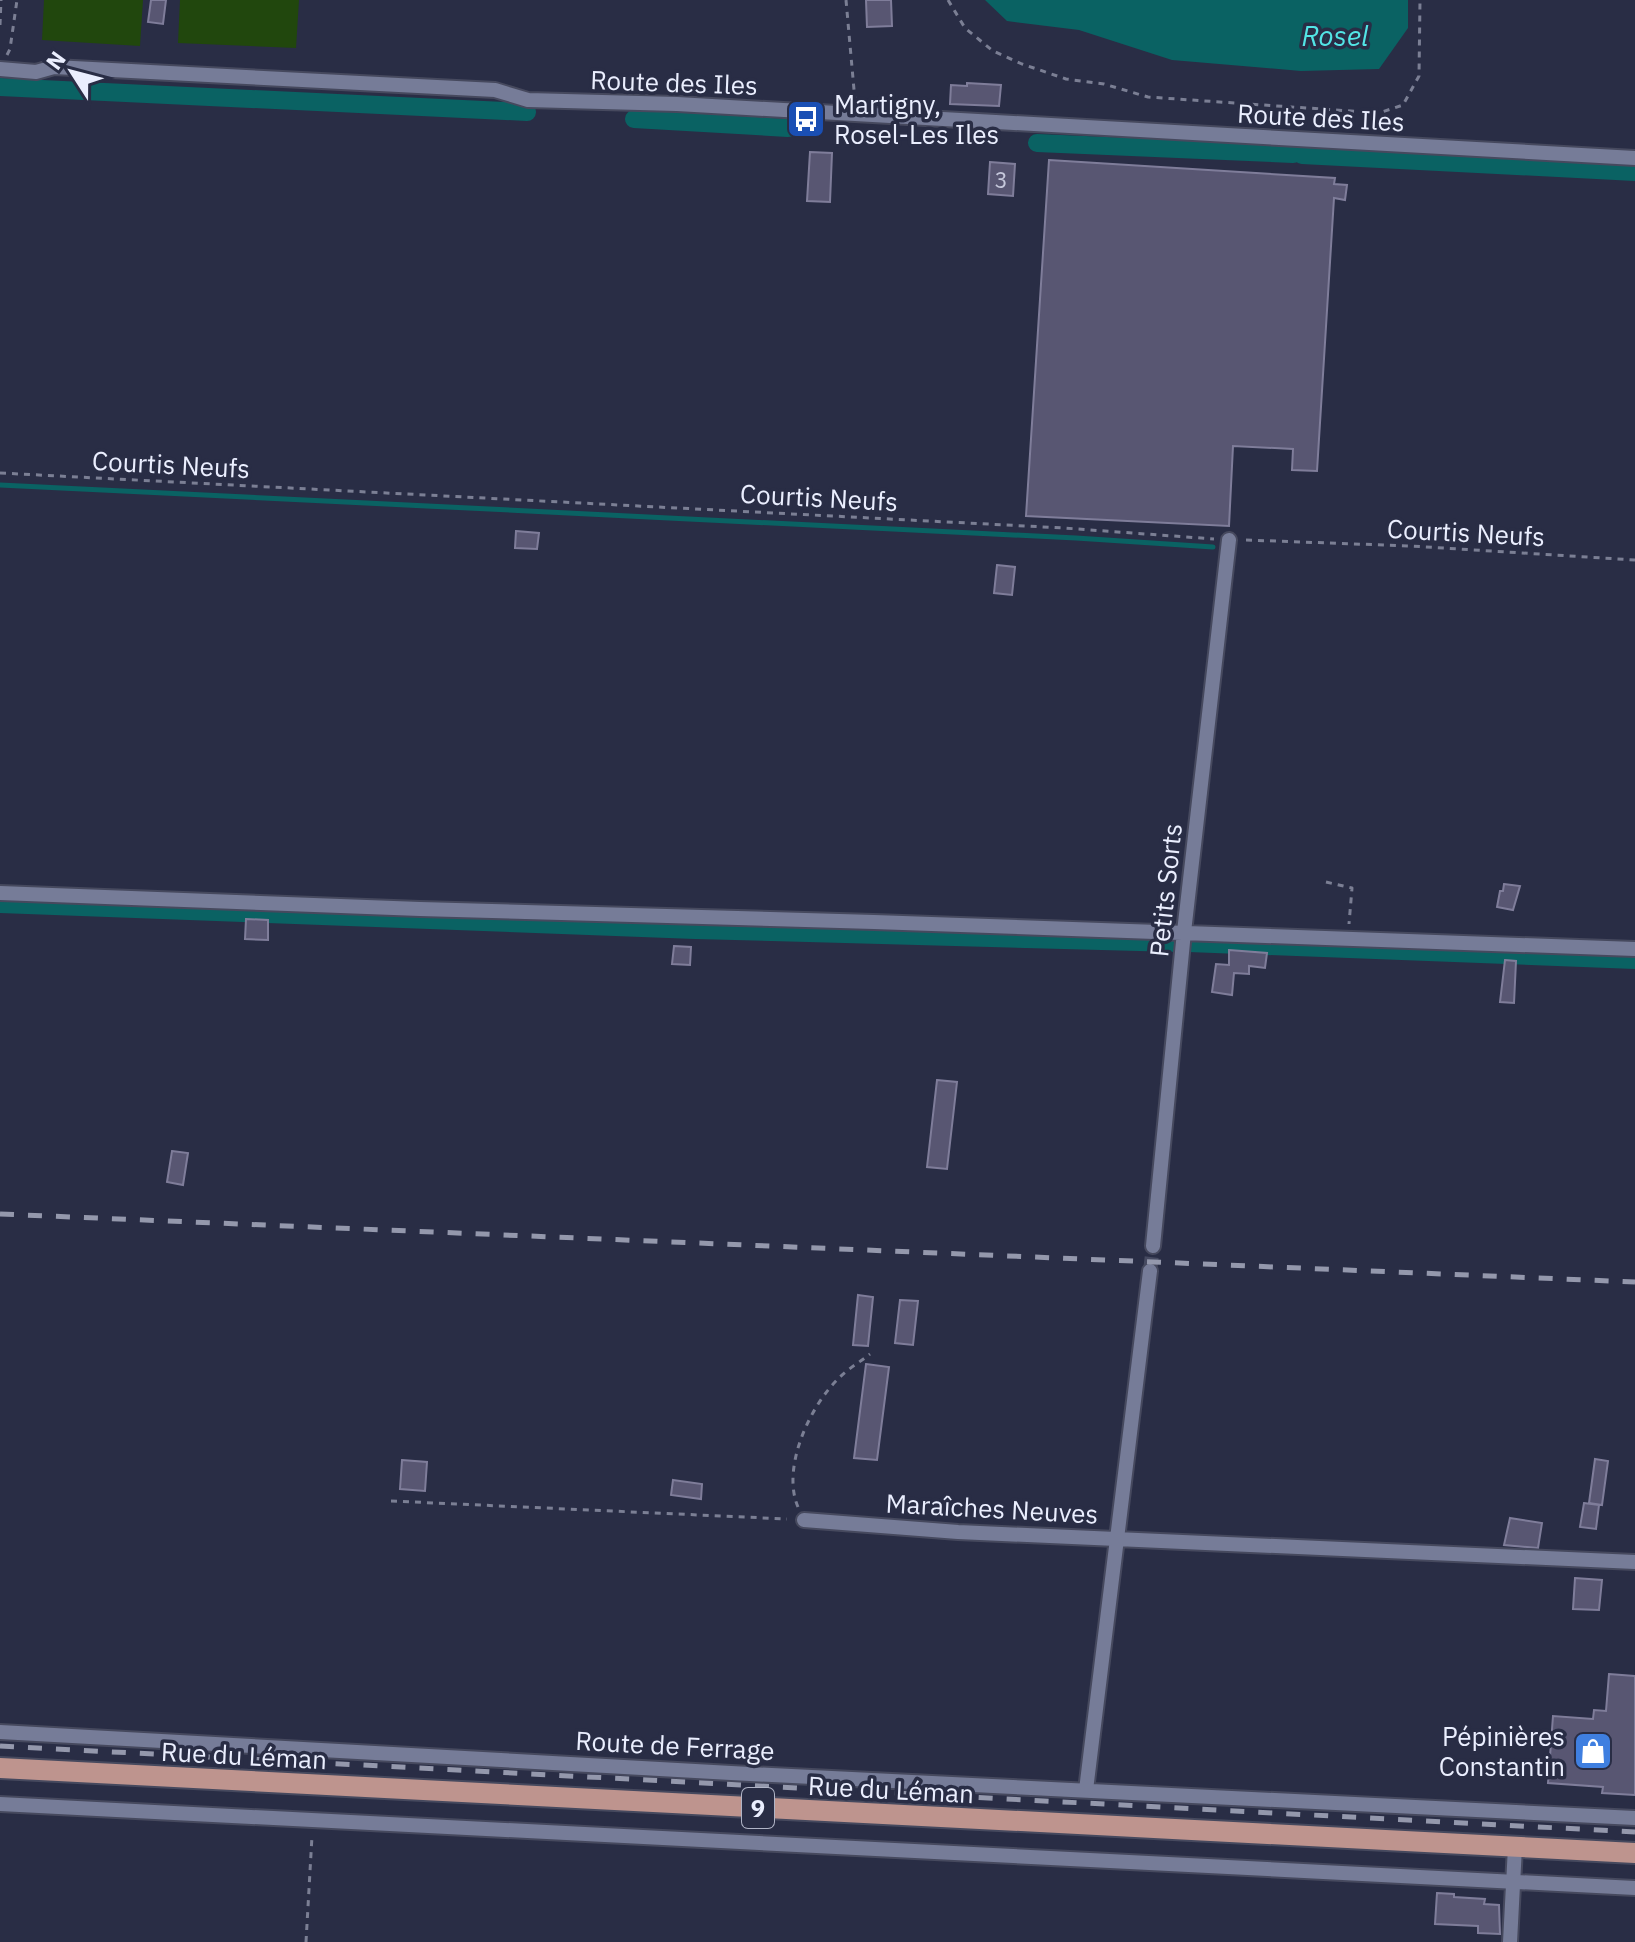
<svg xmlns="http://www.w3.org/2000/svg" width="1635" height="1942" font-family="'IBM Plex Sans',sans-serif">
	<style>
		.green { fill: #21470d }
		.water { fill: #0a6263 }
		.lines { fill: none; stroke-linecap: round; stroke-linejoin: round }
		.stream { stroke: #0a6263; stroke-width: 5 }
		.canal { stroke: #0a6263; stroke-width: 18 }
		.building { fill: #585672; stroke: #7f7d9a; stroke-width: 2 }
		.minor-tunnel { stroke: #464a61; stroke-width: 14; stroke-dasharray: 14 7; stroke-linecap: butt }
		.minor-casing { stroke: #46495e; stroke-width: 18 }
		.primary-casing { stroke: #46495e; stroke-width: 24 }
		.path { stroke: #7b7f94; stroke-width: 3; stroke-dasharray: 6 6; stroke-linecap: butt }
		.minor { stroke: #767c98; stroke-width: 14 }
		.primary { stroke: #be948e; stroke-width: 20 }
		.rail { stroke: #9498ac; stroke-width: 5; stroke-dasharray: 14 14; stroke-linecap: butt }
		.labels { text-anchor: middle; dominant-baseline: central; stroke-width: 7; stroke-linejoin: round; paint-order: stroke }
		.number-label { font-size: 22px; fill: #c6c8db }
		.shield { fill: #292d45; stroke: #b0b4c6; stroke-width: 2 }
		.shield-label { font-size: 24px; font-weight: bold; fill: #eaeefe }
		.street-label { font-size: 26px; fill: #eaeefe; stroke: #292d45 }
		.poi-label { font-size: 26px; fill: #eaeefe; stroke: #292d45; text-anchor: start }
		.water-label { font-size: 28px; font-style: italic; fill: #52e5e6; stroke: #292d45 }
	</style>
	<rect width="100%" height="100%" fill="#292d45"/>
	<path class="green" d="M44 0H143L140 46 42 40Z
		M180 0H299L296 48 178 43Z"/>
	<path class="water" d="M985 0H1408V28L1379 69 1301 71 1172 60 1079 30 1007 21Z"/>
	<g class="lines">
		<path class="stream" d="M0 485 1076 538 1213 547"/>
		<path class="canal" d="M0 87 527 112
			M634 119 788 128
			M1037 143 1293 154
			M1302 155 1635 172
			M0 904 695 930 1177 943
			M1189 943 1635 960"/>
	</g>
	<path class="building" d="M151 0H166L163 24 148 22Z
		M866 0H891L892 26 867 27Z
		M967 83 1001 85 999 106 950 104 951 85 967 86Z
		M810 152 832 153 830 202 807 201Z
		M1049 160 1335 178 1334 184 1347 185 1345 200 1334 198 1317 471 1292 470 1293 449 1233 446 1229 526 1026 516Z
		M990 162 1015 164 1013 196 988 194Z
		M516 531 539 533 537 549 515 548Z
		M997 565 1015 567 1012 595 994 593Z
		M1504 884 1520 886 1513 910 1497 907 1500 891H1503Z
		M246 919 268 920V940L245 939Z
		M674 946 691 947 690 965 672 964Z
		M1229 950 1267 953 1265 968 1249 966V974L1234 973 1232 995 1212 992 1216 964 1229 965Z
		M1505 960 1516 961 1514 1003 1500 1002Z
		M937 1080 957 1082 947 1169 927 1167Z
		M172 1151 188 1153 183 1185 167 1182Z
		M858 1295 873 1297 868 1346 853 1345Z
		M900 1300 918 1301 913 1345 895 1343Z
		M866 1364 889 1367 877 1460 854 1458Z
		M1595 1459 1608 1461 1602 1505 1589 1503Z
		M402 1460 427 1462 425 1491 400 1489Z
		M673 1480 702 1484 701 1499 671 1495Z
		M1584 1503 1599 1505 1596 1529 1580 1527Z
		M1510 1518 1542 1523 1538 1548 1504 1545Z
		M1575 1578 1602 1580 1599 1610 1573 1609Z
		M1609 1674 1635 1676V1795L1602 1793 1603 1787 1548 1783 1553 1716 1593 1719 1594 1710 1606 1711Z
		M1437 1893 1454 1894V1897L1485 1899 1484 1904 1499 1905 1500 1934 1478 1933V1926L1435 1924Z"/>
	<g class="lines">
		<path class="minor-tunnel" d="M1150 1271 1153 1246"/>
		<g class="minor-casing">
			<path id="minor" d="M0 69 36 72 54 67 495 90 528 100 677 104 1635 158
				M0 893 420 909 874 922 1635 949
				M1153 1246 1184 932 1229 540
				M804 1520 958 1532 1635 1562
				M0 1732 731 1773 1635 1818
				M1086 1790 1150 1271
				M0 1804 1635 1888
				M1510 1942 1515 1847"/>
		</g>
		<g class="primary-casing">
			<path id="primary" d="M0 1768 1635 1853"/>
		</g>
		<path class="path" d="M846 0 855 101
			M948 0 965 28 993 51 1022 64 1066 79 1104 84 1148 97 1379 113 1403 105 1419 76 1420 0
			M0 25 1 0
			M7 55 10 49 17 0
			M0 473 1064 528 1214 539
			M1246 540 1411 546 1635 560
			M1326 882 1352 888 1349 924
			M391 1501 787 1519
			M798 1507C781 1468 810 1405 840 1377 849 1368 860 1362 870 1354
			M306 1942 312 1836"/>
		<use href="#minor" class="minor"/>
		<use href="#primary" class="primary"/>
		<path class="rail" d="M0 1214 1635 1282
			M0 1746 1635 1832"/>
	</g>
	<defs>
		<g id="bus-square" transform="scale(2)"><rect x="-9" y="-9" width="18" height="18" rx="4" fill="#1a4fb4" stroke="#292d45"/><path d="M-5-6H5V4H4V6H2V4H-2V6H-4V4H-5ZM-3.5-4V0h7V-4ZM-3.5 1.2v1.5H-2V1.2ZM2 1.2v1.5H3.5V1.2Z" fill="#fff"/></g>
		<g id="shop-square" transform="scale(2)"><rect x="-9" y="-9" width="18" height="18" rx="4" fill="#3f7fe0" stroke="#292d45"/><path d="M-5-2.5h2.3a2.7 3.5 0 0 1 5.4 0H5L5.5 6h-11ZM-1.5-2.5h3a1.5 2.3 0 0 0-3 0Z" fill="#fff"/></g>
	</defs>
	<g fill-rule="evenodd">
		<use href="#bus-square" x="806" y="119"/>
		<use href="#shop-square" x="1593" y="1751"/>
	</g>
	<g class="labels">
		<g class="number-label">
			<text x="1001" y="179">3</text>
		</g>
		<rect class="shield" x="742" y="1788" width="32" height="40" rx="6"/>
		<g class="shield-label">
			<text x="758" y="1808">9</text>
		</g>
		<g class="street-label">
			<text transform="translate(674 82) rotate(2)">Route des Iles</text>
			<text transform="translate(1321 117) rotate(3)">Route des Iles</text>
			<text transform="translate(171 464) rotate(3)">Courtis Neufs</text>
			<text transform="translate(819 497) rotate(3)">Courtis Neufs</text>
			<text transform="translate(1466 532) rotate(3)">Courtis Neufs</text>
			<text transform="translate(1165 890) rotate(-84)">Petits Sorts</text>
			<text transform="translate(992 1508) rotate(3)">Maraîches Neuves</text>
			<text transform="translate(675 1745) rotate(3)">Route de Ferrage</text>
			<text transform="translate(244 1755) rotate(3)">Rue du Léman</text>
			<text transform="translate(891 1789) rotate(3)">Rue du Léman</text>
		</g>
		<g class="poi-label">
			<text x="834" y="104">Martigny,<tspan x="834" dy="30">Rosel-Les Iles</tspan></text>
			<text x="1565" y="1736" text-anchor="end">Pépinières<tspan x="1565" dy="30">Constantin</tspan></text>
		</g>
		<g class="water-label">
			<text x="1335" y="35">Rosel</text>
		</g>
	</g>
	<g transform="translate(72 72) rotate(306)" stroke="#292d45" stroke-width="6" paint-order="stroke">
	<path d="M0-6L14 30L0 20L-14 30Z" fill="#eaeefe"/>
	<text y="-12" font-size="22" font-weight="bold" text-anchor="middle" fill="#eaeefe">N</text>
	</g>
</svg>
